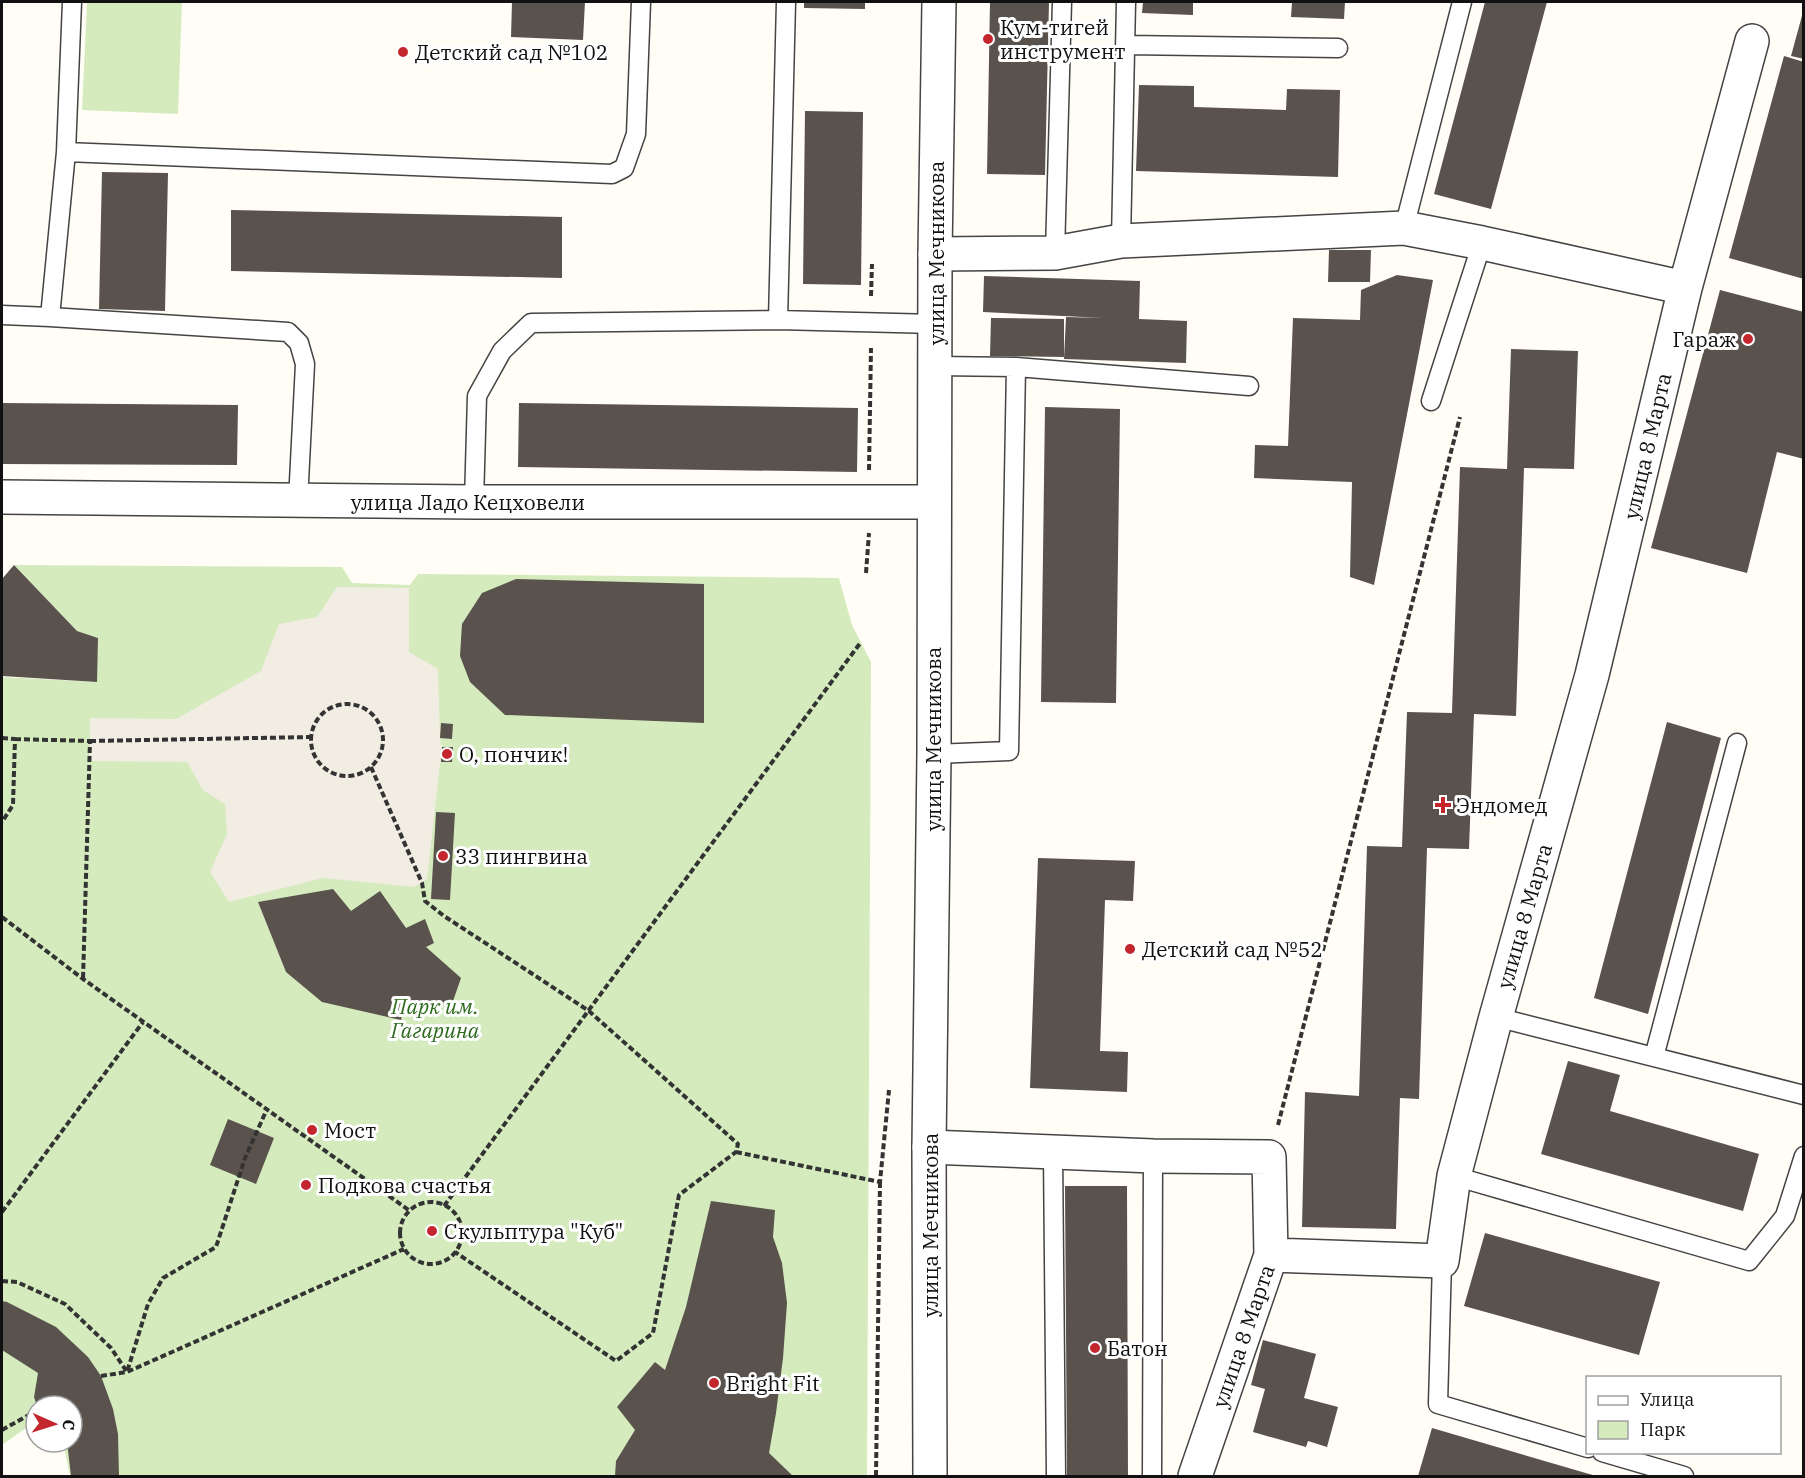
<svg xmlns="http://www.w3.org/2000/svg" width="1805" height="1478" font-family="'IBM Plex Serif',serif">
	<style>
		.green { fill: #d5ebbd }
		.plaza { fill: #f1ede2 }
		.building { fill: #5a524d }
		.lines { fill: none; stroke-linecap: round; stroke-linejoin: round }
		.service-casing { stroke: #444; stroke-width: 21 }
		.minor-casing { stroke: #444; stroke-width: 36 }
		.tertiary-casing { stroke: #444; stroke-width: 36 }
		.path { stroke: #333; stroke-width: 4; stroke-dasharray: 6 3; stroke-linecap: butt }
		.service { stroke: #fff; stroke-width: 18 }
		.minor { stroke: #fff; stroke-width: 33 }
		.tertiary { stroke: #fff; stroke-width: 33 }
		.poi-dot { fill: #c4262e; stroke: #fff; stroke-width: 2 }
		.labels { text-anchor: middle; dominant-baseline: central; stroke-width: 6; stroke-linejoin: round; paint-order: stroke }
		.poi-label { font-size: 21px; fill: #111; stroke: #fff; text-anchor: start }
		.street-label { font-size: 21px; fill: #111; stroke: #fff }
		.park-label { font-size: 21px; font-style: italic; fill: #2f6b1f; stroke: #fff }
	</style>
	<rect width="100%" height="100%" fill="#fffdf5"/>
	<path class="green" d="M87 2H182L178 114 82 110Z
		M14 565 342 567 352 583 410 585 418 574 839 578 852 625 871 662 867 1476H70L63 1442H72V1406H36V1424L33 1423 2 1445V677L96 682 98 638 77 631Z"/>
	<path class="plaza" d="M337 587 409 588V652L438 669 440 738 442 747 427 879 414 887 323 878 229 902 210 872 227 834 225 804 203 790 187 762 90 761V718L176 719 261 671 279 624 317 617Z"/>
	<path class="building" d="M512 2H585L583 40 511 37Z
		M804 2H865V9L804 8Z
		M990 2H1049L1045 175 987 174Z
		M1143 2H1193V15L1142 13Z
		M1292 2H1345L1344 19 1291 17Z
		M1485 2H1547L1491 209 1434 194Z
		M1803 12H1804V59L1791 56Z
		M1784 56 1804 62V279L1729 258Z
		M1139 85 1194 86V107L1286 110 1287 89 1340 90 1338 177 1136 171Z
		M805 111 863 112 861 285 803 284Z
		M102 172 168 173 165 311 99 309Z
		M231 210 562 217V278L231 271Z
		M1329 250H1371L1370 282H1328Z
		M1397 275 1433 280 1374 585 1350 577 1352 482 1254 478 1255 445 1288 446 1293 318 1360 320 1361 290Z
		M984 276 1140 281 1139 319 1187 321 1186 363 1064 359 1066 317 1104 318 983 312Z
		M1720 290 1804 312V459L1777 452 1747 573 1651 548Z
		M991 318 1064 319V357L990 356Z
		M1511 349 1578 351 1574 469 1524 468 1516 716 1474 714 1469 849 1427 848 1419 1099 1400 1098 1396 1229 1302 1227 1305 1092 1359 1096 1367 846 1402 847 1407 712 1452 713 1460 467 1507 469Z
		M2 403 238 405 237 465 2 464Z
		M519 403 858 408 857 472 518 467Z
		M1045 407 1120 409 1116 703 1041 702Z
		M14 565 77 631 98 638 97 682 2 676V579Z
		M516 579 704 584V723L505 715 470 682 460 656 462 624 482 593Z
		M1667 722 1721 738 1648 1014 1594 998Z
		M441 723 453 724 452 739 440 738Z
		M442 747H453L452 762H441Z
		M436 812 455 813 450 900 431 899Z
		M1038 858 1135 861 1133 901 1105 900 1100 1051 1128 1052 1127 1092 1030 1088Z
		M333 889 351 911 380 891 406 928 425 919 434 943 426 947 461 978 451 1007 405 1001 401 1020 322 1002 286 972 258 902Z
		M1568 1061 1620 1075 1610 1111 1759 1154 1743 1211 1541 1154Z
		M228 1119 274 1138 256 1184 210 1165Z
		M1065 1186H1127L1128 1476H1067Z
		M711 1201 775 1210 773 1237 782 1263 787 1303 783 1358 776 1413 769 1453 793 1476H615L616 1461 635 1430 617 1407 655 1362 665 1370 686 1307Z
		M1485 1233 1660 1282 1639 1355 1464 1306Z
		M2 1301 7 1302 56 1327 88 1357 101 1376 113 1409 118 1434 119 1476H71L67 1442H72V1406H37L34 1397 38 1373 2 1350Z
		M1263 1340 1316 1354 1304 1398 1338 1407 1327 1447 1308 1441 1306 1447 1253 1432 1265 1389 1251 1385Z
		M1432 1428 1596 1476H1418Z"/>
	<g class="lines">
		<g class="service-casing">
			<path id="service" d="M1126 45 1338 48
				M66 152 612 174 624 168 636 134 641 2
				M1404 228 1462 2
				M1121 241 1126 2
				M1055 253 1062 2
				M2 315 50 317 66 152 72 2
				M50 317 288 332 299 343 305 364 298 501
				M778 320 935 324
				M935 366 1016 367 1249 386
				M1431 401 1482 243
				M474 502 477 396 502 351 531 323 778 320 786 2
				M934 754 1009 751 1016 367
				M1496 1017 1804 1095
				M1654 1057 1737 743
				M1053 1152 1056 1476
				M1454 1176 1749 1261 1785 1216 1804 1156
				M1442 1261 1438 1404 1588 1448
				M1602 1452 1684 1476
				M1152 1476 1153 1156"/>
		</g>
		<g class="minor-casing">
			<path id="minor" d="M935 254 1055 253 1121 241 1404 228 1482 243 1685 288
				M2 497 474 502H934
				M929 1147 1153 1156 1269 1157 1271 1255
				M1195 1476 1271 1255 1442 1261 1454 1176 1496 1017 1592 675 1685 288 1752 41"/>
		</g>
		<g class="tertiary-casing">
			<path id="tertiary" d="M930 1476 929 1147 934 754 935 254 939 2"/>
		</g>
		<path class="path" d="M871 296 872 264
			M869 470 871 348
			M866 573 869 533
			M311 740a36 36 0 1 1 72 0a36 36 0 1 1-72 0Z
			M2 738 15 739 13 805 2 822
			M15 739 90 741 83 979
			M90 741 311 737
			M371 767 422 883 425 901 444 916 589 1011 738 1144 736 1152 679 1195 653 1333 616 1361 455 1252
			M2 917 83 979 410 1211
			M1278 1125 1460 417
			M736 1152 880 1182 889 1090
			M400 1233a31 31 0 1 1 62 0a31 31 0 1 1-62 0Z
			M444 1206 861 642
			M2 1212 143 1022
			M2 1281 17 1282 65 1304 111 1348 127 1372 148 1304 163 1278 216 1247 245 1158 267 1109
			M101 1376 127 1372 404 1249
			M2 1430 36 1411
			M876 1476 880 1182"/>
		<use href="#service" class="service"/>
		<use href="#minor" class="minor"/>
		<use href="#tertiary" class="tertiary"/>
	</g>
	<g class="poi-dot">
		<circle cx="988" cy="39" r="6"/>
		<circle cx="403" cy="52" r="6"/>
		<circle cx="1748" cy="339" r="6"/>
		<circle cx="447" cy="754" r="6"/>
		<path d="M1440 796h6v6h6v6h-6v6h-6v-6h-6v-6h6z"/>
		<circle cx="443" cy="856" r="6"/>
		<circle cx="1130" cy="949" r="6"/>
		<circle cx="312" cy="1130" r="6"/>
		<circle cx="306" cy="1185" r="6"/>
		<circle cx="432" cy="1231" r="6"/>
		<circle cx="1095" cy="1348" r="6"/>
		<circle cx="714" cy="1383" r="6"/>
	</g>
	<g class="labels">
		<g class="poi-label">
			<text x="1000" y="27">Кум-тигей<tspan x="1000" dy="24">инструмент</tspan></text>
			<text x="415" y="52">Детский сад №102</text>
			<text x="1736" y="339" text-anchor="end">Гараж</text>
			<text x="459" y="754">О, пончик!</text>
			<text x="1456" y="805">Эндомед</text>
			<text x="455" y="856">33 пингвина</text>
			<text x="1142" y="949">Детский сад №52</text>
			<text x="324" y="1130">Мост</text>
			<text x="318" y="1185">Подкова счастья</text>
			<text x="444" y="1231">Скульптура "Куб"</text>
			<text x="1107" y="1348">Батон</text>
			<text x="726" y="1383">Bright Fit</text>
		</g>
		<g class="street-label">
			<text transform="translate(936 253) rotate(-90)">улица Мечникова</text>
			<text transform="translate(1647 446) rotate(-77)">улица 8 Марта</text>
			<text x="468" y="502">улица Ладо Кецховели</text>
			<text transform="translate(933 739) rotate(-90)">улица Мечникова</text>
			<text transform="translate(1524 916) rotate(-74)">улица 8 Марта</text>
			<text transform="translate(930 1225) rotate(-90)">улица Мечникова</text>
			<text transform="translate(1243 1336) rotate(-71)">улица 8 Марта</text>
		</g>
		<g class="park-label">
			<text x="435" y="1006">Парк им.<tspan x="435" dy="24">Гагарина</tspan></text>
		</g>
	</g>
	<rect width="1805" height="1478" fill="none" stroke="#111111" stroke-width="6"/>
	<rect x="1586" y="1376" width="195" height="78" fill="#ffffff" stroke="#a0a0a0" stroke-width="1.5"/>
	<rect x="1598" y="1396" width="30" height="9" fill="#ffffff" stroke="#a0a0a0" stroke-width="1.5"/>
	<text x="1640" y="1406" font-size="18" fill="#111111">Улица</text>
	<rect x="1598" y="1421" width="30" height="18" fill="#d5ebbd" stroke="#a0a0a0" stroke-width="1.5"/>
	<text x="1640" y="1436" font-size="18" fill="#111111">Парк</text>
	<g transform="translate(54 1424) rotate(93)"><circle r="28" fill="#ffffff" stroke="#a0a0a0" stroke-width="1.5"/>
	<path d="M0-4.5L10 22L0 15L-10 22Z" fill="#c4262e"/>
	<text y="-9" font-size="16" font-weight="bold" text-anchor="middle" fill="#111111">С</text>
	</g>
</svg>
